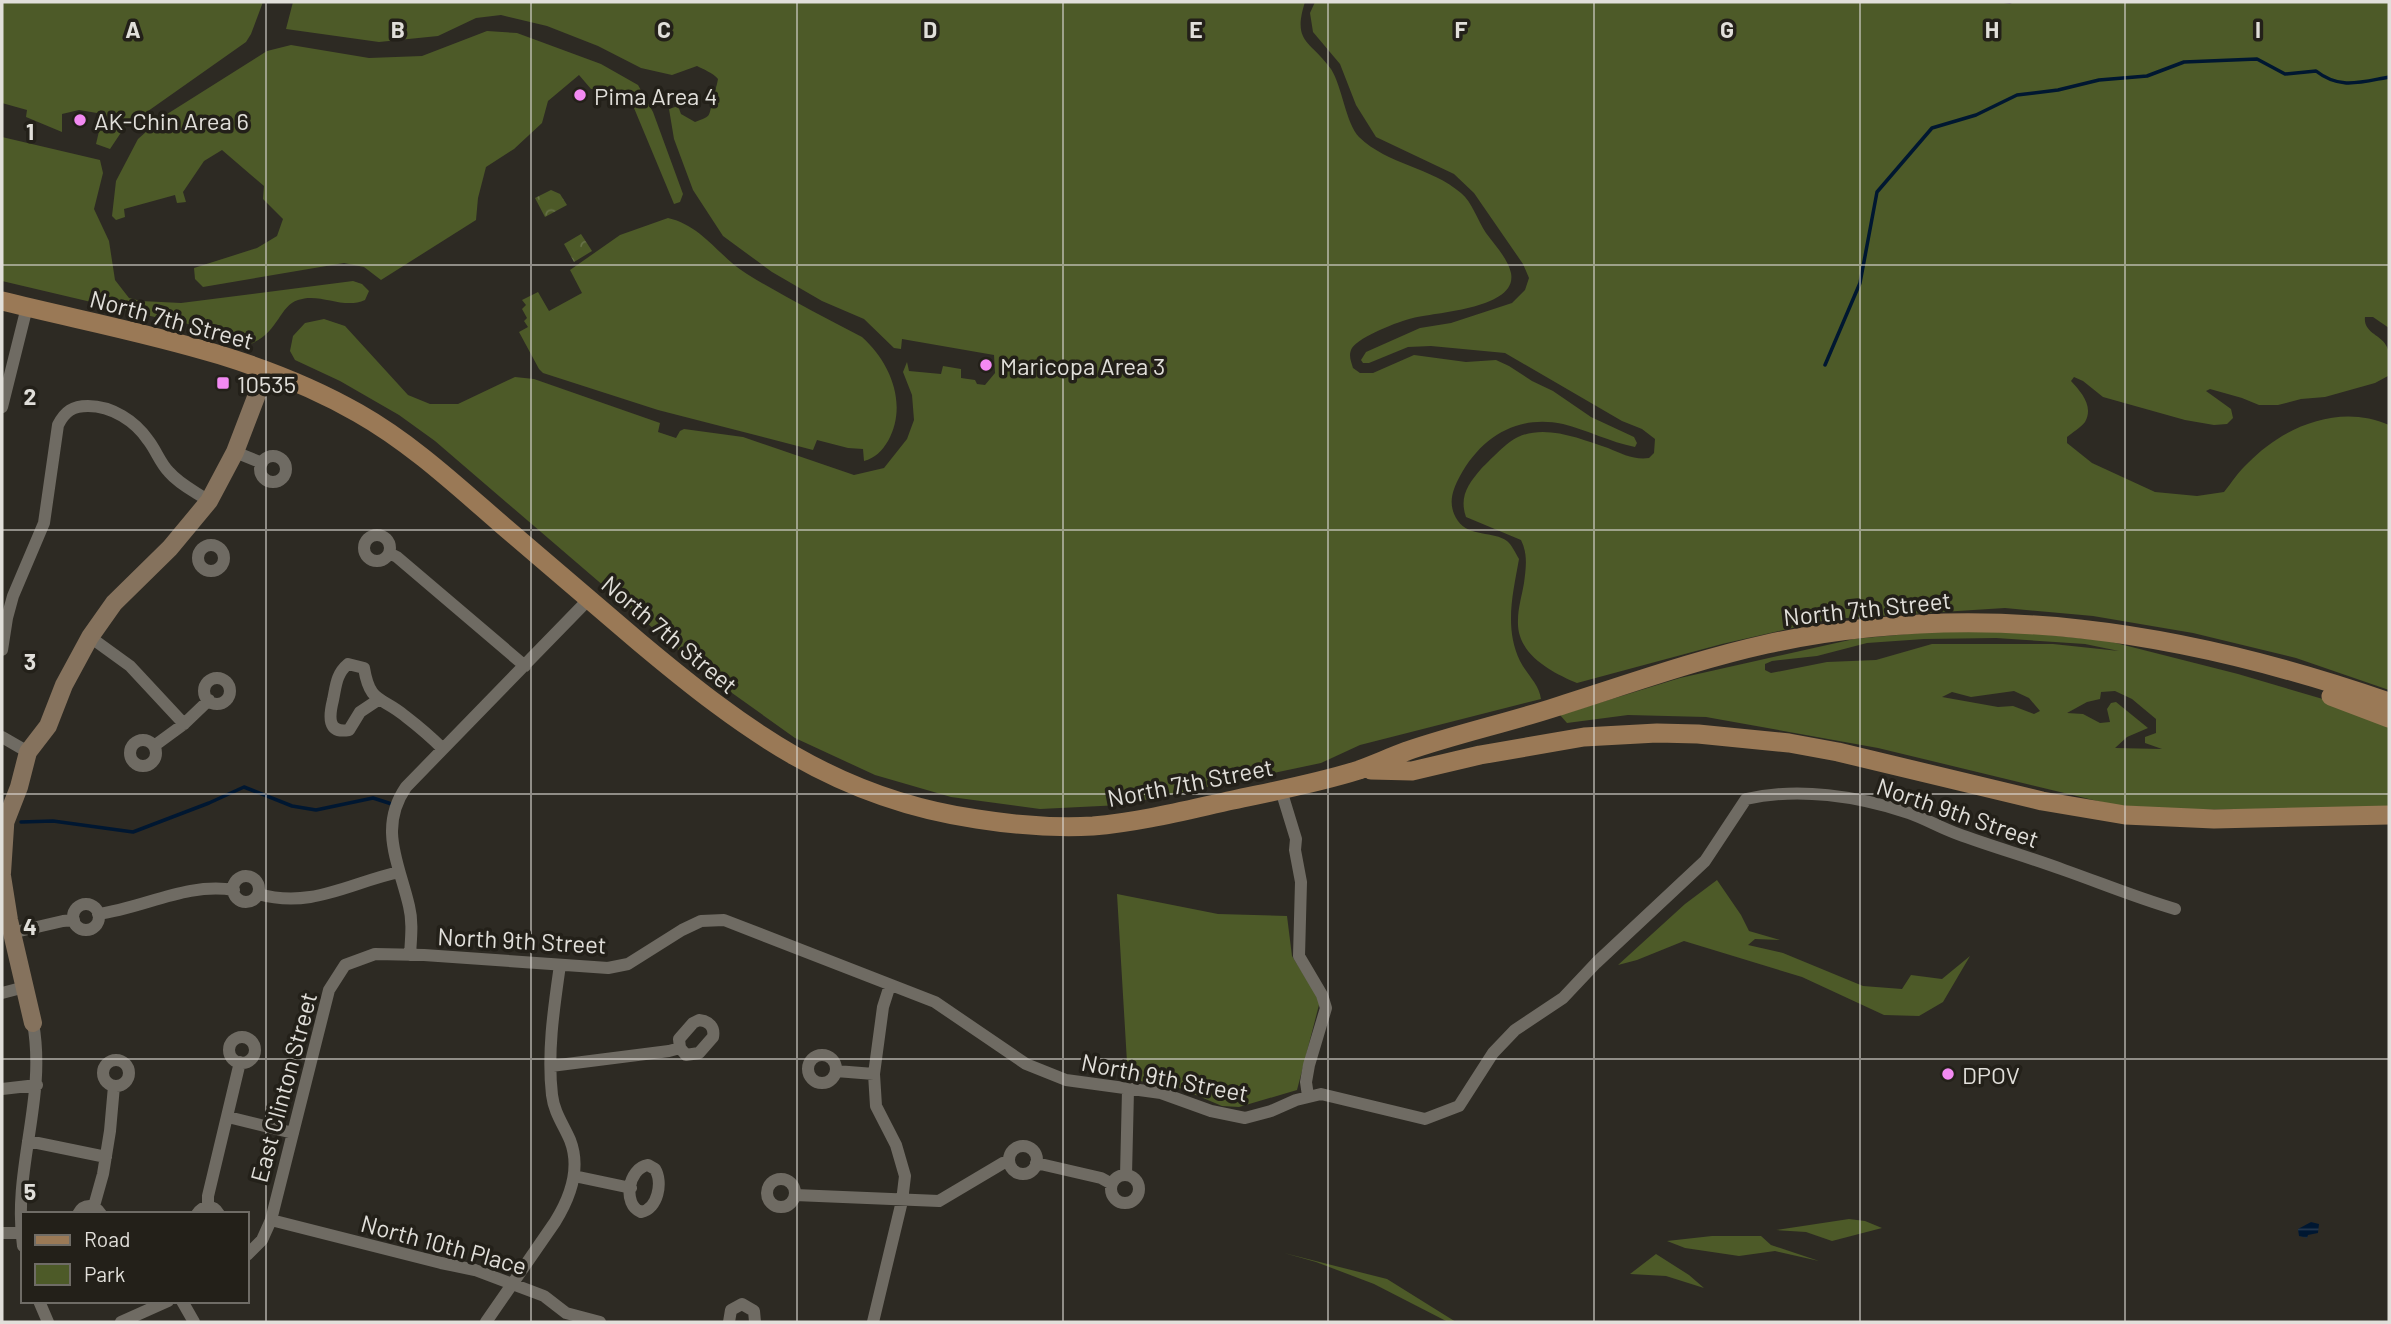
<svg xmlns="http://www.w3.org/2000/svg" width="2391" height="1324" font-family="Barlow,sans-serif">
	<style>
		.green { fill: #4d5a28; fill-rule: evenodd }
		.forest { fill: url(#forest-crowns) }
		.water { fill: url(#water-rules) }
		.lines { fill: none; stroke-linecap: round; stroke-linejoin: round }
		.stream { stroke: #001731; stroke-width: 3.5 }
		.street { stroke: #6f6b63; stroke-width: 12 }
		.secondary { stroke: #85725d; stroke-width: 18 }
		.primary { stroke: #9a7956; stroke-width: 19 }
		.grid { fill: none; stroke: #e1dfda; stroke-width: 2; stroke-opacity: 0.55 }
		.poi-dot { fill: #f38af2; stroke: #232019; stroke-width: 2.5 }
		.labels { text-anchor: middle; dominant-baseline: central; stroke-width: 7; stroke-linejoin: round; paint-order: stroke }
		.poi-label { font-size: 24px; fill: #e1dfda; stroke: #232019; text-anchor: start }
		.street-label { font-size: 24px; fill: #e1dfda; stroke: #232019 }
		.grid-label { font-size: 23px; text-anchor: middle; font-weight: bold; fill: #e1dfda; stroke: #232019; stroke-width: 7; stroke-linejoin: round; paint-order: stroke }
	</style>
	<defs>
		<pattern id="forest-crowns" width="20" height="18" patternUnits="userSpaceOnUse" patternTransform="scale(1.75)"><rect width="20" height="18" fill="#4d5a28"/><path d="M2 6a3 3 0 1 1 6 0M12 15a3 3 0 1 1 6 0" fill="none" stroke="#667147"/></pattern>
		<pattern id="water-rules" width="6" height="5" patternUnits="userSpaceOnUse" patternTransform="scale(1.75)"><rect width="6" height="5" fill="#001731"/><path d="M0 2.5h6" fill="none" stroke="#25384e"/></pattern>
	</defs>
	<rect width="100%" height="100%" fill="#2d2a23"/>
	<path class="green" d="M2 2H263L251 34 246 42 124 128 110 149 96 144 103 114 79 110 62 114V132L26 117 27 110 2 103Z
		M293 2H1305C1292 43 1310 40 1331 69 1342 86 1346 124 1359 137 1388 165 1431 167 1461 193 1472 202 1478 221 1486 233 1495 245 1508 259 1511 273 1518 309 1435 312 1413 318 1399 321 1359 337 1352 348 1348 355 1351 361 1353 368L1360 373H1373L1414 355 1466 362 1496 360 1509 366 1532 381 1553 391 1591 417 1634 437 1637 443 1635 447C1610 442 1587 430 1563 424 1518 414 1481 437 1460 476 1452 491 1447 505 1458 521 1469 537 1494 531 1507 541 1512 545 1516 554 1519 559 1513 593 1504 628 1520 661 1527 675 1539 684 1541 699L1360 745 1321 763 1121 805 1040 809 951 797 875 775 795 738 711 678 435 441 399 415 340 381 295 360 290 351 293 336 305 323 324 319 345 326 408 395 430 404H458L515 377 534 379 660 423 658 432 676 438 680 431 684 429 743 437 854 475 884 468 907 439 914 420 912 395 903 372 907 362 909 371 941 374 943 366 961 369V378L975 380 977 384 985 385 995 373 994 355 902 339 901 349 894 348 864 319 822 301 772 272 723 236 693 190 674 139 669 109 678 106 681 114 695 122C711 116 709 117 712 102 713 94 717 87 718 79 713 73 703 69 697 66L672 75 641 68 598 46 547 26 501 15 476 18 438 36 379 42 286 29Z
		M1315 2H1998L2010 4 2014 2H2389V328L2373 317H2365C2363 333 2382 335 2387 347 2391 355 2390 367 2388 376L2375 383 2325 397 2301 399 2278 405H2259L2242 398 2210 389 2206 391 2231 409 2233 418 2227 424 2214 425 2185 420 2103 397 2083 381 2074 377 2071 381C2081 392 2094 406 2085 422 2081 427 2072 433 2067 437V443L2092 463 2155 492 2197 496 2224 492C2232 482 2239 471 2248 463 2284 426 2340 403 2389 425V690L2296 658 2193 633 2093 616 2005 608 1831 619 1722 644 1577 683C1551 672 1516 654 1518 620 1518 608 1522 595 1524 583 1526 568 1528 554 1521 540L1466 517C1459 497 1468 484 1481 469 1489 461 1508 441 1518 437 1546 424 1581 439 1608 448 1622 454 1634 460 1649 458L1654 453 1655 439 1642 429 1622 421 1505 353 1431 346 1408 347 1369 363H1363L1361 360 1366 352 1420 328 1451 323 1512 303 1525 290 1529 278 1523 264 1474 193 1454 174 1376 137 1356 105 1340 64 1313 32 1310 13Z
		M487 31 517 33 601 64 638 85 653 112 683 194 680 202 674 204 629 96 618 90 591 89 579 75 548 101 542 123 514 149 486 167 478 198 476 220 381 280 364 267 344 263 203 287 195 279 194 268 257 248 277 236 283 219 263 199 264 186 222 150 204 161 183 192 186 202 177 203 175 195 124 209 125 217 116 220 112 216 116 181 138 139 164 116 267 51 291 45 369 58 422 56Z
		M2 137 100 160 103 173 94 209 109 241 115 280 129 298 141 301 181 303 353 281 362 284 369 291 365 300C343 310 320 292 298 300 279 306 278 334 250 344L207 327 176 322 2 281Z
		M668 218C703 226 719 257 747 274 784 297 824 317 862 337 891 363 908 405 888 441 882 451 875 458 864 461L863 449 848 448 817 440 813 450 658 410 543 373 539 369 519 332 528 327 524 321 527 318 522 309 526 305 522 300 538 292 549 311 582 293 570 270 620 235Z
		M1939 631H2011L2108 641 2238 674 2350 707 2389 723V807L2187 810 2114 805 1878 748 1706 717 1628 715 1567 723 1560 715 1680 678 1854 639ZM1996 638 2085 644 2119 651 2053 644H1932L1876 660 1827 662 1771 673 1765 670V664L1772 661 1817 656 1867 643 1924 639ZM2014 691 2029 698 2040 711 2034 714 2013 706 1998 707 1942 697 1952 692 1971 697ZM2115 691 2132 699 2156 719V733L2145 737V743L2162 749 2115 748 2127 737 2148 728 2116 702 2111 703 2107 709 2110 722 2100 723 2083 714 2067 713 2087 702 2100 699 2101 692Z
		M1717 880 1741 915 1749 931 1780 940 1755 939 1748 945 1783 953 1863 986 1902 989 1911 975 1942 979 1970 956 1943 1002 1919 1016 1884 1015 1802 977 1684 941 1637 960 1618 965 1685 904Z
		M1117 894 1218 914 1287 916 1292 956 1320 1001 1297 1090 1239 1107 1222 1106 1177 1087 1128 1079Z
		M1849 1219 1865 1221 1882 1228 1832 1241 1806 1232 1776 1230Z
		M1712 1236H1761L1771 1245 1819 1261 1775 1251 1739 1256 1685 1248 1667 1241Z
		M1284 1253 1387 1279 1456 1322H1448L1374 1284 1316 1262Z
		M1656 1254 1689 1275 1704 1288 1666 1276 1630 1274Z"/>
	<path class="forest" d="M551 190 560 194 567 205 545 217 535 198Z
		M581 234 592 251 574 262 564 244Z"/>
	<path class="water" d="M2311 1222 2319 1224 2318 1233 2308 1235 2307 1238 2299 1236 2298 1229Z"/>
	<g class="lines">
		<path class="stream" d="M1825 365 1860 283 1877 192 1932 128 1976 115 2017 95 2058 90 2099 80 2147 76 2184 62 2257 59 2285 74 2316 71C2340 90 2361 82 2389 77
			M21 822 53 821 133 832 209 803 244 787 292 806 316 810 373 798 395 805"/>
		<path class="street" d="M2 407 27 307
			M235 452 262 463
			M260 469a13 13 0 1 1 26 0a13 13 0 1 1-26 0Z
			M364 548a13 13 0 1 1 26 0a13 13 0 1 1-26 0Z
			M198 558a13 13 0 1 1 26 0a13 13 0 1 1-26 0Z
			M389 553 397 557 525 666
			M90 637 130 666 184 724
			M2 650 7 618 13 596 44 523 58 425C65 411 73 406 88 406 112 406 135 421 148 440 156 450 160 463 169 472 180 485 196 492 209 501
			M204 691a13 13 0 1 1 26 0a13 13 0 1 1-26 0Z
			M378 700 360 712 349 730C327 734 329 716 333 700 336 686 336 674 348 664L364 668C370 704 381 696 405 716 418 726 431 737 443 749
			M2 737 28 752
			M130 753a13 13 0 1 1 26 0a13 13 0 1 1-26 0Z
			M154 746 184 724 209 700
			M1281 790 1296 839 1295 850 1301 882 1299 956 1322 995 1326 1008 1309 1065 1306 1082 1308 1096
			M233 889a13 13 0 1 1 26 0a13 13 0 1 1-26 0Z
			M258 894C312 909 349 883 399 872
			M73 917a13 13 0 1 1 26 0a13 13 0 1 1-26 0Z
			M98 914C144 908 187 882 234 890
			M11 933 63 921 74 920
			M410 955C411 938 413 922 409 906 399 863 378 828 406 787L589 599
			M2 993 25 987
			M699 1020C709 1021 715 1027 713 1037L699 1053 686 1055 680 1048 679 1039 693 1023Z
			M229 1050a13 13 0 1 1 26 0a13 13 0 1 1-26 0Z
			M808 1069a14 14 0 1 1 28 0a14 14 0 1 1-28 0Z
			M103 1073a13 13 0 1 1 26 0a13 13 0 1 1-26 0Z
			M551 1066 669 1051 680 1048
			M836 1071 874 1074
			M2 1089 37 1085
			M228 1117 293 1133
			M28 1141 106 1157
			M1009 1160a14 14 0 1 1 28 0a14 14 0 1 1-28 0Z
			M1036 1163 1101 1178 1112 1184
			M648 1165 655 1169C663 1182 658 1209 641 1212 622 1205 628 1168 648 1165Z
			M1126 1175 1128 1090
			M1111 1189a14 14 0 1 1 28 0a14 14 0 1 1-28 0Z
			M574 1176 631 1188
			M767 1193a14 14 0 1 1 28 0a14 14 0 1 1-28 0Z
			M795 1195 939 1201 1003 1163 1009 1162
			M94 1206 103 1174 110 1131 114 1086
			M208 1206V1196L240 1062
			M78 1214C84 1203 95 1204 101 1214
			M197 1214C203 1205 213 1204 219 1214
			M271 1220 441 1263 475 1270 544 1296 566 1313 600 1322
			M2 1233H21
			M23 1246C12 1169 47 1100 33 1023
			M247 1255 262 1240 271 1220 329 990 345 965 375 954 424 955 608 968 628 964 682 930 701 921 724 920 935 1002 1026 1064 1066 1080 1161 1093 1211 1111 1245 1118 1271 1111 1296 1100 1321 1094 1425 1119 1459 1106 1493 1053 1515 1030 1563 998 1596 963 1705 861 1746 799C1798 787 1858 796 1909 813 1926 819 1941 828 1958 834 1993 847 2029 857 2064 870 2101 883 2137 898 2175 909
			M39 1301 48 1322
			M182 1301 194 1322
			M121 1322 168 1301
			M486 1322 555 1222C570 1198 581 1168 570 1140 563 1124 554 1112 552 1095 547 1052 554 1007 560 965
			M729 1322 731 1310 742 1304 754 1311 755 1322
			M873 1322 902 1201 905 1176 896 1145 876 1106 874 1074 883 1007 890 985"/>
		<path class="secondary" d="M5 823 19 787 28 752 48 726 64 685 90 637 114 603 170 548 209 501 235 452 266 371
			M2 873 6 812
			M2 876 9 920 33 1023"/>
		<path class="primary" d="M2 301C123 331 248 350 358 413 411 443 456 485 501 524 547 563 593 603 639 642 744 730 837 799 977 819 1015 825 1055 828 1093 826 1141 822 1187 810 1233 800 1275 791 1318 783 1359 770 1375 764 1391 757 1407 751 1456 734 1507 723 1556 707 1626 685 1695 660 1767 644 1981 598 2184 631 2389 702
			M2331 696 2389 718
			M1371 770 1412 771 1480 755 1584 737 1657 733 1698 734 1789 743 1838 752 2042 801 2125 815 2214 819 2389 815"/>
	</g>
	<path class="grid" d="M266 2V1322M531 2V1322M797 2V1322M1063 2V1322M1328 2V1322M1594 2V1322M1860 2V1322M2125 2V1322M2 265H2389M2 530H2389M2 794H2389M2 1059H2389"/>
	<g class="poi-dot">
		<circle cx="580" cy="95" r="7"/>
		<circle cx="80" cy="120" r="7"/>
		<circle cx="986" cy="365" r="7"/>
		<rect x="216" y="376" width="14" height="14" rx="3.5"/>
		<circle cx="1948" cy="1074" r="7"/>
	</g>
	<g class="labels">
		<g class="poi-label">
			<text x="594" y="95">Pima Area 4</text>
			<text x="94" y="120">AK-Chin Area 6</text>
			<text x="1000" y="365">Maricopa Area 3</text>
			<text x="237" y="383">10535</text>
			<text x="1962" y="1074">DPOV</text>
		</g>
		<g class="street-label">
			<text transform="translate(172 319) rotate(15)">North 7th Street</text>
			<text transform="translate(1867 608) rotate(-6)">North 7th Street</text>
			<text transform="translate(670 634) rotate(40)">North 7th Street</text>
			<text transform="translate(1190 782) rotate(-11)">North 7th Street</text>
			<text transform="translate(1958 812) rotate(19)">North 9th Street</text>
			<text transform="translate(522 940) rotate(3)">North 9th Street</text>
			<text transform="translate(1165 1077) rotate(11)">North 9th Street</text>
			<text transform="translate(283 1087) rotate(-75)">East Clinton Street</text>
			<text transform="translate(444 1244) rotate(15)">North 10th Place</text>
		</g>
	</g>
	<g class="grid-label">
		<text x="133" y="38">A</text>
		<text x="398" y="38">B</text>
		<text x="664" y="38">C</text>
		<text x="930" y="38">D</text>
		<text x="1196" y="38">E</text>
		<text x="1461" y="38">F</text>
		<text x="1727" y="38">G</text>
		<text x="1992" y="38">H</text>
		<text x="2258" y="38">I</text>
		<text x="30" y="140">1</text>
		<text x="30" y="405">2</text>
		<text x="30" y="670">3</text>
		<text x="30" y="935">4</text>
		<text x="30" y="1200">5</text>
	</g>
	<rect width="2391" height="1324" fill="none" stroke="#e1dfda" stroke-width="7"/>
	<rect x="21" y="1212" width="228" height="91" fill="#232019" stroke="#6f6c66" stroke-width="2"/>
	<rect x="35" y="1235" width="35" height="10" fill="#9a7956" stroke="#6f6c66" stroke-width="2"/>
	<text x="84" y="1247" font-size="21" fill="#e1dfda">Road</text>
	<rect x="35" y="1264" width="35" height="21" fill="#4d5a28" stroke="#6f6c66" stroke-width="2"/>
	<text x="84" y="1282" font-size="21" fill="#e1dfda">Park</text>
</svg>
